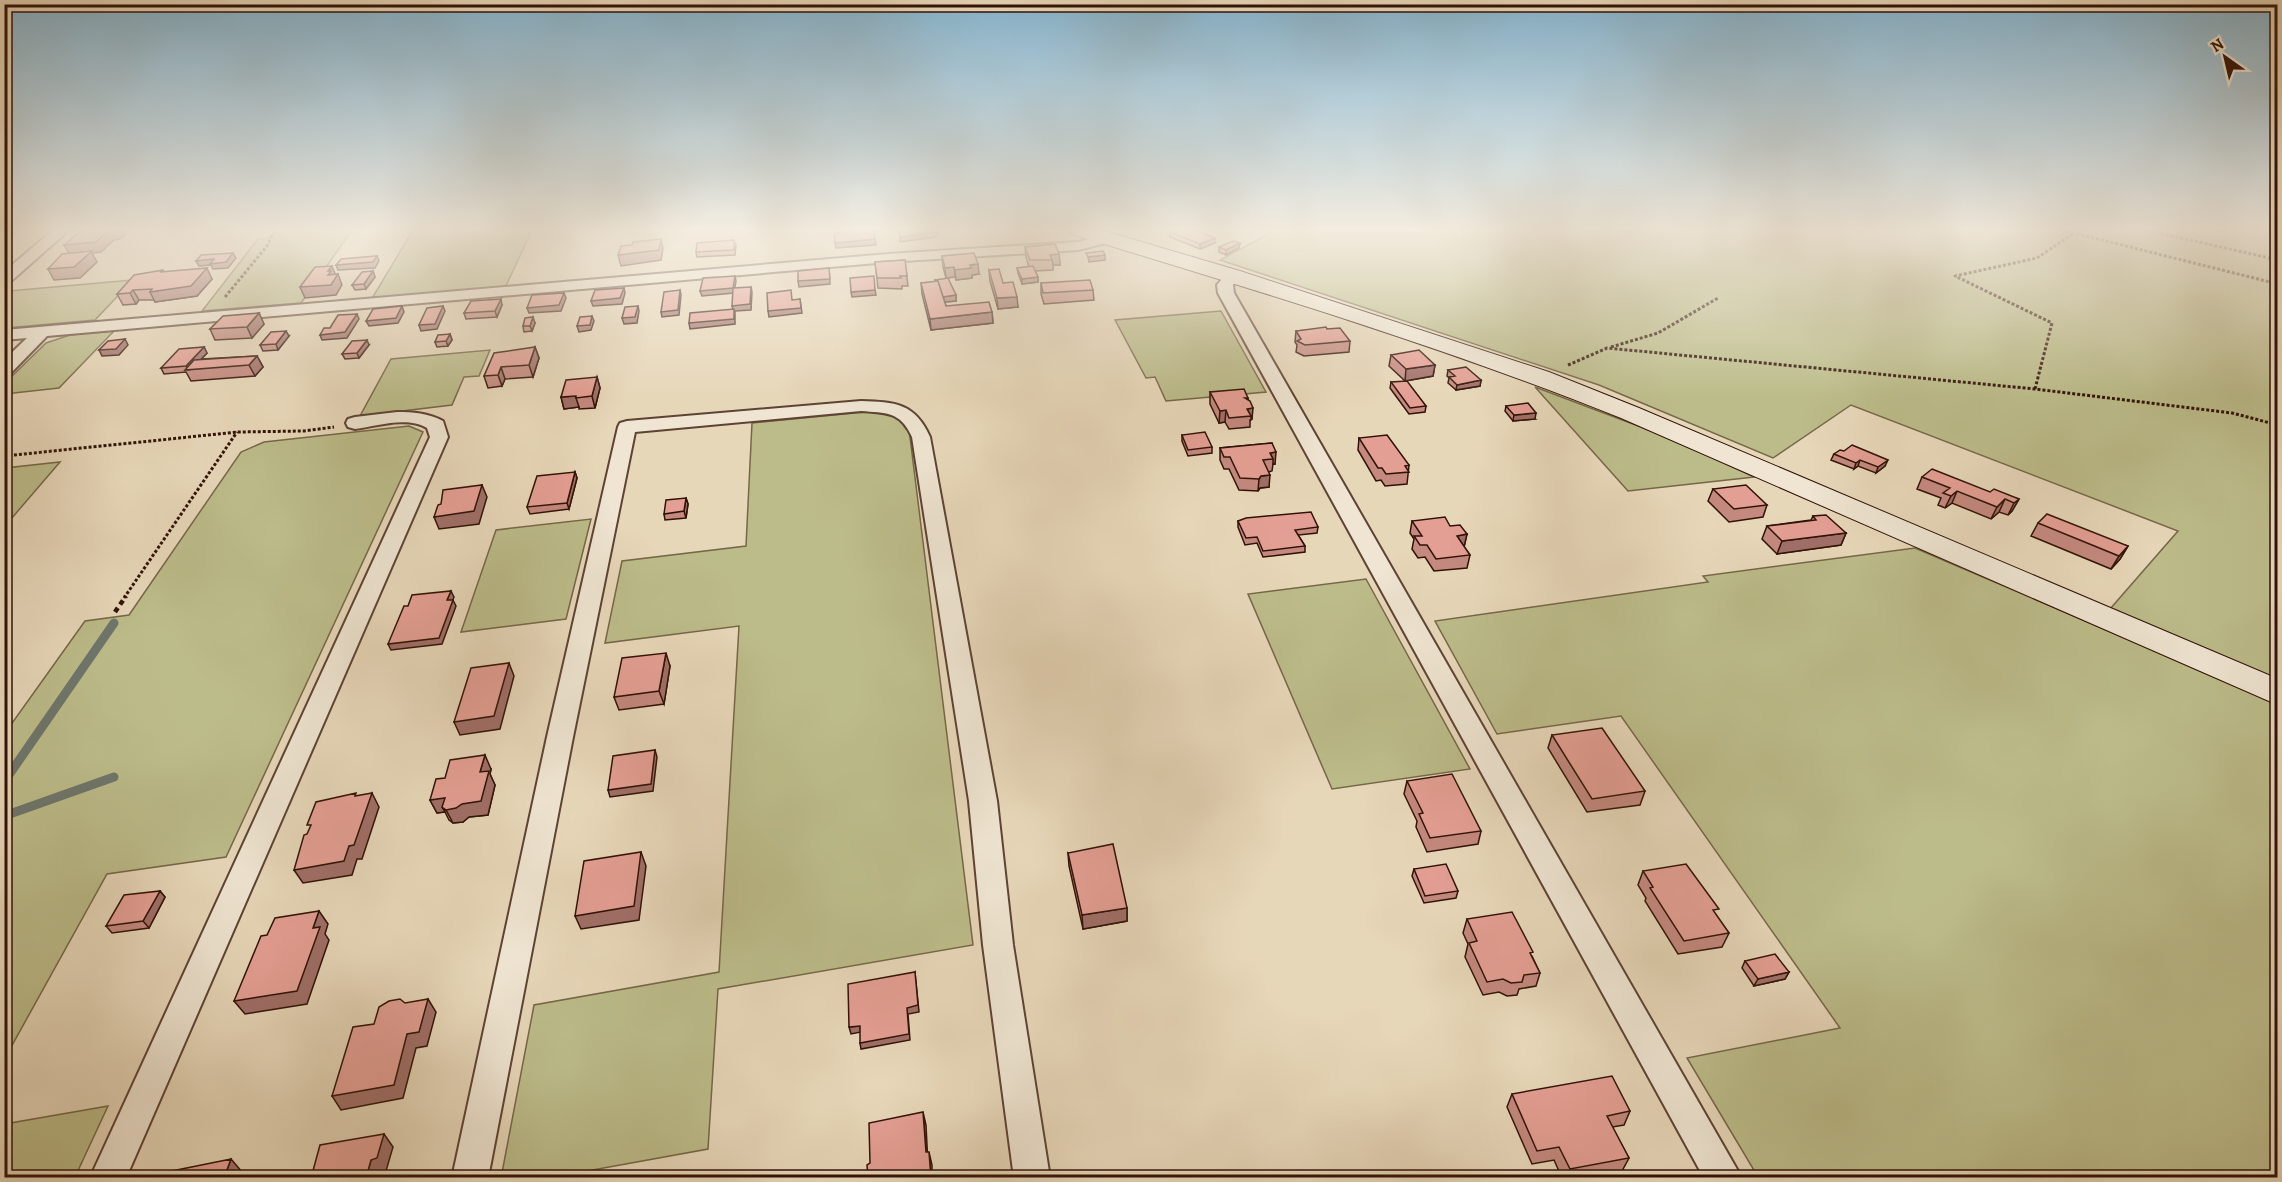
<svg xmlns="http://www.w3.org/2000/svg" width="2282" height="1182" font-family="Alegreya,serif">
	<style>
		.green { fill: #bcbc8a; stroke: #766748; stroke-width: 1.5 }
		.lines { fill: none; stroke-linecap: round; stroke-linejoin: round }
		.stream { stroke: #6e776c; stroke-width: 9 }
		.street-casing { stroke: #5e4334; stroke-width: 4 }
		.secondary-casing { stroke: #311207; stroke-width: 2 }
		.path-far1 { stroke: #311207; stroke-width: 3; stroke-dasharray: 3 2; stroke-linecap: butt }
		.path { stroke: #311207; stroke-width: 4.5; stroke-dasharray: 5 4; stroke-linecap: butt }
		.street { fill: #efe5d2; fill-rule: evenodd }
		.secondary { fill: #efe5d2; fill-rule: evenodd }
		.wall { fill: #c4897f; stroke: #311207; stroke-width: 1.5 }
		.shaded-wall { fill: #a06f68; stroke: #311207; stroke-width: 1.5 }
		.building { fill: #e49f94; stroke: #311207; stroke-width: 1.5 }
	</style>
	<rect width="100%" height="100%" fill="#e7d7b9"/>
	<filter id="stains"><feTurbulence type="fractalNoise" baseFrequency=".00333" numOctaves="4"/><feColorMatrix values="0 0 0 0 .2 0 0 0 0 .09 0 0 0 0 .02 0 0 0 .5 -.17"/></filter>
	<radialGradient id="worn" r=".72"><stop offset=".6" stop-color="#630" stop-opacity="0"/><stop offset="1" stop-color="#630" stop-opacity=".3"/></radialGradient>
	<path class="green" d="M276 230H352L301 303 202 311 258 239 270 238Z
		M413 230H532L505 288 371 300Z
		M1276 230H2277V682L2110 609 2178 531 1851 405 1773 458 1599 385 1220 260Z
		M133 280 95 320 5 328 4 295 9 291Z
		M1221 311 1266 392 1166 401 1155 377 1146 378 1115 320Z
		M114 331 59 388 5 394V383L46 343 70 335Z
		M490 350 479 376 464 377 452 405 360 416 391 359Z
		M1535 387 1670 438 1754 477 1628 491Z
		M885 410 908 421 973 945 718 989 708 1149 554 1177 501 1178 534 1005 719 972 739 626 605 643 622 561 746 546 752 423Z
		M409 426 423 432 226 857 107 874 5 1058V733L85 621 129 615 241 452 264 442Z
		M60 462 5 526V468Z
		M591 519 566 619 461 632 496 530Z
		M1915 548 2277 703V1177H1758L1687 1058 1840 1028 1621 716 1497 734 1435 621 1708 582 1703 576Z
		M1366 579 1470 769 1332 789 1248 594Z
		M108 1106 75 1177H5V1124Z"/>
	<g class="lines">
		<path class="stream" d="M4 782 114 623
			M4 816 114 777"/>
		<g class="street-casing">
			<path id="street" d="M53 230H69L9 283 4 284V272Z
				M1109 234 1116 238 1114 241 1078 250 888 262 47 336 10 374 4 375V360L27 338 4 340V330L888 254 1078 242Z
				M1232 271 1240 276 1233 285 1234 293 1742 1178H1704L1218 293 1217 285 1227 273Z
				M861 401C895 402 915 403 930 437L997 801 1013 945 1050 1178H1014L983 945 969 801 912 437C900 411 886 413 861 411L635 432 573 737 488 1178H452L547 737 618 427 620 423 627 421Z
				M397 412C413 412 428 413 443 421L448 437 126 1178H90L430 437 427 428C407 416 377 426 355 429L348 427 346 423 348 419 355 417Z"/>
		</g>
		<g class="secondary-casing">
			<path id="secondary" d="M1068 230H1101L1240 271 1549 372 1639 408 2278 679V705L1621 418C1442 346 1256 290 1071 234Z"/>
		</g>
		<path class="path-far1" d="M2062 230 2278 284
			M2146 230 2278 260
			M225 297 267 246 275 230
			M1611 347 1658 333 1718 298
			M1568 365 1607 348 2035 389 2232 413 2278 425
			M2035 389 2052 323 1955 276 2037 258 2074 233 2073 230
			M4 456 238 432 304 431 334 427
			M124 598 237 432"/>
		<path class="path" d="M115 612 126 596"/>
		<use href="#street" class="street"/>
		<use href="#secondary" class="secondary"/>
	</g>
	<path class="wall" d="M1170 232 1215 243 1200 249 1170 237Z
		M734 240 736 245 735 255 697 257 696 252Z
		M1240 243 1239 248 1226 255 1219 252V247Z
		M1025 247 1059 254 1060 265H1053V270L1035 271 1038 277V282L1022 284 1018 273 1017 268 1029 267 1026 257Z
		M942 256 979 274 972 275V278L956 280 955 277 946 278 943 267Z
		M905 260 908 286H902V289L878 288 875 262Z
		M163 270 164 272 212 279 197 296 155 302 154 300H139L136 304 123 305 117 294Z
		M989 270 1018 307 998 309 990 281Z
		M373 271 375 277 366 289 355 290 352 285Z
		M935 280 956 295V301L945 302 946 306 992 312 993 323 931 330 922 294 921 283 935 282Z
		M1041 283 1093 290 1094 300 1044 304 1041 294Z
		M502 305 497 317 466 319 464 313Z
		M259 313 264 324 252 338 215 340 210 329Z
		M535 323 532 331 524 332 523 326Z
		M1327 329 1350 341 1349 352 1304 356 1296 352 1297 345 1295 342 1296 331Z
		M450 334 452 340 448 346 437 347 435 342Z
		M289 336 278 350 263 351 260 345Z
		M369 345 359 358 345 359 342 354Z
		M204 347 207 353 201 359 257 356 263 367 255 376 191 381 186 372 164 374 161 368Z
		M535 347 539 358 533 377 505 379 502 386 488 388 484 376Z
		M1391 355 1435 365 1433 376 1405 381 1389 366Z
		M1448 370 1481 380 1480 386 1456 390 1448 383 1449 378 1447 376Z
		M597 377 600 388 595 408 579 409V407L564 409 561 397Z
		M1391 382 1426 406 1425 412 1409 414 1390 388Z
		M1210 392 1248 398 1252 419 1250 420V427L1229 429 1225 422 1219 423 1210 404Z
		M1506 406 1535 419 1513 421 1505 411Z
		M1182 435 1212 447V453L1188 456 1182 441Z
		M1359 438 1409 465 1407 484 1385 486 1381 480 1376 481 1358 450Z
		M1272 443 1275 464H1273L1272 471 1268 472 1269 487 1260 488 1258 491 1239 490 1229 469H1224L1220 460V448Z
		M1844 451 1885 466 1876 473 1858 466 1854 469 1831 460 1834 454Z
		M575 472 577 478 569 509 530 514 527 507Z
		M1922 477 1990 492 2019 499 2012 511 2008 515 1999 512 1991 519 1952 503 1945 508 1938 505 1941 498 1917 489Z
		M1713 489 1767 505 1763 517 1729 522 1708 501Z
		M686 498 688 504 686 518 665 520 664 514Z
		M1813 516 1846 533 1841 545 1777 554 1762 539 1767 526 1811 520Z
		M1238 521 1318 527 1317 533 1298 535 1305 546V552L1263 557 1257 543 1245 545 1238 527Z
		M1412 521 1450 526 1467 534 1464 547 1470 555 1467 568 1434 571 1425 557 1418 558 1412 549 1414 539 1410 533Z
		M2038 523 2128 546 2120 559 2111 569 2031 536Z
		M670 666 664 704 619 710 614 697Z
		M1552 735 1645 791 1640 805 1587 812 1548 748Z
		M491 769 490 774 495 785 488 815 469 817 463 822 453 823 449 820 445 812 437 813 430 800Z
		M1407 781 1481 831 1478 844 1427 852 1416 827 1417 821 1404 794Z
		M1068 853 1127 908V921L1083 929 1069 866Z
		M1414 869 1458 891 1456 898 1424 903 1412 876Z
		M1643 871 1716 915 1729 933 1722 947 1678 954 1645 901 1646 898 1638 885Z
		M160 891 165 897 149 928 112 933 106 926Z
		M1467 919 1532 956 1540 973 1536 986 1519 989 1517 995 1507 996 1499 992 1483 995 1465 957 1468 944 1463 933Z
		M1745 961 1789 972 1785 979 1754 986 1742 968Z
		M1512 1094 1630 1111 1624 1125 1612 1127 1629 1158 1622 1171 1589 1178H1562L1554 1160 1532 1164 1507 1107Z"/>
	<path class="shaded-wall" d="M4 230H19L15 234H4Z
		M108 230H123L125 235 120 239 114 240 101 252 92 253 97 262 80 278 54 280 48 269 70 255 64 245Z
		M935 230H937L938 233H936V237L900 242V237Z
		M1215 238V243L1200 249V244Z
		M661 239 663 249 661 260 621 266 618 255Z
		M875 239 876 245 836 248 835 243Z
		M1240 243 1239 248 1226 255V250Z
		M233 253 236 258 228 268 213 269 211 265 199 266 196 261Z
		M1059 254 1060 265H1053L1052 260 1050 255Z
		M1105 255V260L1089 262 1088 257Z
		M377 256 379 261 375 268 338 270 336 265Z
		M978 264 979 274 972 275V278L956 280 955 270 970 265Z
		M332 266 336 276 338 274 342 285 336 295 305 298 300 287 328 271Z
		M954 267 955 277 946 278 945 268Z
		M207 268 212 279 197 296 155 302 150 292Z
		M829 268 830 284 799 287 798 281Z
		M373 271 375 277 366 289 364 284Z
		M735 276 736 281 734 293 702 296 700 291Z
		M1038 277V282L1022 284V279Z
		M751 287 752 292 751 310 735 311V324L690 329 689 323 733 311 732 306Z
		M624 288 625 293 622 304 593 306 591 301Z
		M133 290 139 300 136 304 130 293Z
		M680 290 681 295 679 315 662 317 661 312Z
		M875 290 876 295 852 297 851 292Z
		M564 293 566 298 561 311 529 313 527 308Z
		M956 295V301L944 302 943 297Z
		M1017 297 1018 307 998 309 997 298Z
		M501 299 502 305 497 317 495 311Z
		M800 299 802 313 769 317 768 311Z
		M402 306 404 312 398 323 369 326 366 321Z
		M443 306 445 311 437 329 421 331 419 325Z
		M638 306 639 311 637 323 624 324 622 318Z
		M992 312 993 323 931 330 930 319Z
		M259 313 264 324 252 338 247 327Z
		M357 314 359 319 347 338 322 340 320 335Z
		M592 316 594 321 591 330 579 332 577 326Z
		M533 317 535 323 532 331 530 326Z
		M286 331 289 336 278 350 276 344Z
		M450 334 452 340 448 346 446 341Z
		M125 339 128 345 119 355 102 356 99 350Z
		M367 340 369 345 359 358 357 353Z
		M204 347 207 353 192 369 188 370 186 366Z
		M535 347 539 358 533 377 529 365Z
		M257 356 263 367 255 376 249 365Z
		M1435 365 1433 376 1405 381 1406 369Z
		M501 367 505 379 502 386 498 375Z
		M597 377 600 388 595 408 592 396Z
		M1481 380 1480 386 1456 390 1457 385Z
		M576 396V398L579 407 564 409 561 397Z
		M1253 408 1252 419 1251 420V416L1247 409Z
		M1226 410 1225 422 1219 423 1220 411Z
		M1536 413 1535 419 1513 421 1514 415Z
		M1276 452 1275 464H1273V459L1270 453Z
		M1860 460 1858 466 1854 469 1856 463Z
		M1888 460 1885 466 1876 473 1878 467Z
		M575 472 577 478 569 509 567 503Z
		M1270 475 1269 487 1260 488 1258 491 1259 479 1261 476Z
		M482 485 487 497 479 524 439 529 434 517Z
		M1957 491 1952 503 1945 508 1951 496Z
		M686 498 688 504 686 518 684 511Z
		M2005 499 1999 512 1991 519 1997 507Z
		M2019 499 2012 511 2008 515 2014 503Z
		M1846 533 1841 545 1777 554 1782 541Z
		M1467 534 1464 547 1457 536Z
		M2128 546 2120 559 2111 569 2119 556Z
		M451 591 454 597 450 607 447 600Z
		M453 600 456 606 442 644 391 650 388 644Z
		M666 653 670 666 664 704 659 691Z
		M509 663 514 676 500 729 460 735 454 722Z
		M655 750 657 757 653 791 610 797 608 790Z
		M485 755 491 769 490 774 495 785 488 815 469 817 463 822 453 823 446 810 442 807 445 812 437 813 430 800 480 772Z
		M372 793 379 807 362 859H357L352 875 303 883 294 870 349 846Z
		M641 852 646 866 639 920 581 929 575 916Z
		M160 891 165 897 149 928 143 921Z
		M1127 908V921L1083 929 1082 915Z
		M319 911 328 924 325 934 329 940 307 1004 245 1014 234 1001 313 928Z
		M915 972 919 1012 908 1014 910 1040 861 1049 860 1043Z
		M1789 972 1785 979 1754 986 1758 979Z
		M428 999 436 1012 427 1046 416 1048 403 1098 341 1110 332 1096 407 1034Z
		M860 1026 861 1032 851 1034 849 1027Z
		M923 1112 926 1125 928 1165 926 1152Z
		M384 1134 393 1147 386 1171 381 1173 379 1178H366L371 1160Z
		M929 1152 932 1165V1178H931Z
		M231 1159 242 1172 240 1178H224Z"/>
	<path class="building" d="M82 230H108L96 242 64 245Z
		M840 230H874L875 239 835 243 834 234 840 233Z
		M898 230H935V232L900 237Z
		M1174 230H1196L1215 238 1200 244 1170 232Z
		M661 239 659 250 618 255 621 246 632 245 633 242Z
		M734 240V250L696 252 697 243Z
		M1233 241 1240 243 1226 250 1219 247Z
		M1055 244 1059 254 1050 255 1052 260H1030L1025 247Z
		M92 251 74 267 48 269 62 254Z
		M1103 251 1105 255 1088 257 1086 253Z
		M233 253 226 262 210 264 214 259 196 261 201 255Z
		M974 253 978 264 970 265 971 268 955 270 954 267 945 268 942 256Z
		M377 256 373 262 336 265 341 259Z
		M905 260 907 276H900L901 278H877L875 262Z
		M332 266 328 271H331L328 275 338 274 331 285 300 287 315 267Z
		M1033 266 1038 277 1022 279 1017 268Z
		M207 268 191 286 150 292 152 289 133 290 130 293 117 294 134 275 163 270 160 272Z
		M829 268 830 279 798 281V271Z
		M999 269 1003 283 1013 282 1017 297 997 298 989 270Z
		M373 271 364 284 352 285 362 272Z
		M735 276 733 288 700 291 703 278Z
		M874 276 875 290 851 292 850 278Z
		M948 278 956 295 943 297 938 281H936L935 280Z
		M1090 280 1093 290 1043 293 1041 283Z
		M938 281 946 306 989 302 992 312 930 319 921 283Z
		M751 287 750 304 732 306 733 288Z
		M624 288 620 298 591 301 595 290Z
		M680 290 678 310 661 312 664 292Z
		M791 290 792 300 800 299 801 308 768 311 767 293Z
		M564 293 559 305 527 308 532 295Z
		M501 299 495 311 464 313 471 301Z
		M402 306 396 318 366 321 373 309Z
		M443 306 435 324 419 325 427 308Z
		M638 306 635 317 622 318 625 307Z
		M734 309V319L689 323 690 313Z
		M259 313 247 327 210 329 223 316Z
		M357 314 345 332 320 335 324 328H330L338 315Z
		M592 316 590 325 577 326 580 317Z
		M533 317 530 326H523L525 318Z
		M1326 327 1327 329 1340 328 1350 341 1305 345 1297 341 1301 339 1296 331Z
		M286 331 276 344 260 345 271 332Z
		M450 334 446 341 435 342 438 335Z
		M125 339 116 349 99 350 108 341Z
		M367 340 357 353 342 354 352 341Z
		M204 347 186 366 161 368 179 349Z
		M535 347 529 365 501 367 498 375 484 376 494 353Z
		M1419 350 1435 365 1406 369 1391 355Z
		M257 356 249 365 185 370 194 360Z
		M1466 367 1481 380 1457 385 1449 377 1455 376 1448 370Z
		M597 377 592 396 576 398V396L561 397 566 380Z
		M1407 381 1426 406 1410 408 1391 382Z
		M1244 389 1248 398H1245L1250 401 1253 408 1247 409 1251 416 1229 418 1226 410 1220 411 1210 392Z
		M1528 403 1536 413 1514 415 1506 406Z
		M1205 432 1212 447 1188 450 1182 435Z
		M1387 435 1409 465 1405 466 1409 472 1386 474 1382 468H1378L1359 438Z
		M1272 443 1276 452 1270 453 1273 459 1263 460 1270 475 1261 476 1259 479 1240 478 1230 457H1224L1220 448Z
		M1852 445 1888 460 1878 467 1860 460 1856 463 1834 454 1840 450 1844 451Z
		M1932 469 1990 492 1994 489 2019 499 2014 503 2005 499 1997 507 1957 491 1951 496 1943 493 1950 488 1922 477Z
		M575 472 567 503 527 507 537 476Z
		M482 485 474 511 434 517 438 505 441 504 443 490Z
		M1746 485 1767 505 1734 509 1713 489Z
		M686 498 684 511 664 514 666 500Z
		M1311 512 1318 527 1295 530 1305 546 1263 551 1257 537 1246 538 1238 521 1246 518Z
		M2047 514 2128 546 2119 556 2038 523Z
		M1826 515 1846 533 1782 541 1767 526 1816 520 1813 516Z
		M1445 517 1450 526 1460 525 1467 534 1457 536 1470 555 1436 559 1427 545H1420L1414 536H1422L1412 521Z
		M451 591 447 600H453L439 638 388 644 404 606H408L412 595Z
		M666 653 659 691 614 697 622 658Z
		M509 663 494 716 454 722 471 668Z
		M1602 728 1645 791 1592 799 1552 735Z
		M655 750 651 784 608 790 613 756Z
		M485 755 480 772 489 771 481 801 462 804 456 808 446 810 442 807 445 798 430 800 436 779 445 778 450 760Z
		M1452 774 1481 831 1430 838 1419 814 1423 813 1407 781Z
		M356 793 355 796 372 793 354 845 349 846 344 861 294 870 304 835 307 834 311 825H307L316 802Z
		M1113 844 1127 908 1082 915 1068 853Z
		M641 852 634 906 575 916 584 861Z
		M1446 864 1458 891 1425 896 1414 869Z
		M1686 864 1719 909 1713 910 1729 933 1684 941 1650 888 1653 887 1643 871Z
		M160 891 143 921 106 926 124 895Z
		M319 911 313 928 320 927 297 991 234 1001 261 936 267 935 275 918Z
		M1512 912 1533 952 1530 953 1540 973 1524 975 1522 982 1511 983 1503 979 1487 982 1469 943 1477 941 1467 919Z
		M1775 954 1789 972 1758 979 1745 961Z
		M915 972 918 1005 907 1008 909 1034 860 1043V1026L849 1027 848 984Z
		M400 999 405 1003 428 999 419 1032 407 1034 394 1085 332 1096 353 1027 374 1024 379 1007 389 1001Z
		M1612 1076 1630 1111 1607 1116 1629 1158 1570 1169 1559 1147 1537 1151 1512 1094Z
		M923 1112 926 1152H929L931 1178H868L867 1165 870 1163 869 1123Z
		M384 1134 377 1158 371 1160 366 1178H311L320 1145Z
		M231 1159 224 1178H169L172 1171Z"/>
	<linearGradient id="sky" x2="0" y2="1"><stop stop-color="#87b6d1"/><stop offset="0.58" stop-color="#f4ede0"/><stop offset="1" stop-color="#f4ede0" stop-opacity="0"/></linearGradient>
	<rect width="2282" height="396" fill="url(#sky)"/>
	<rect width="2282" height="1182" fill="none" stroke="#e7d7b9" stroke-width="24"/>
	<rect x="6" y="6" width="2270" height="1170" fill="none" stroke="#311207" stroke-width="3"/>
	<rect x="12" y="12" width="2258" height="1158" fill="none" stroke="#311207" stroke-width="1.5"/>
	<g transform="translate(2225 57) rotate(326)" stroke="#efe5d2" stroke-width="4.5" paint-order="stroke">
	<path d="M0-4.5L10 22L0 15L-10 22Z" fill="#311207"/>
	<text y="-9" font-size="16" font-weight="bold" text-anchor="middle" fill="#311207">N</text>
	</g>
	<rect width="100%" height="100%" filter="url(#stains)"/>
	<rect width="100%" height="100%" fill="url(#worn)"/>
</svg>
